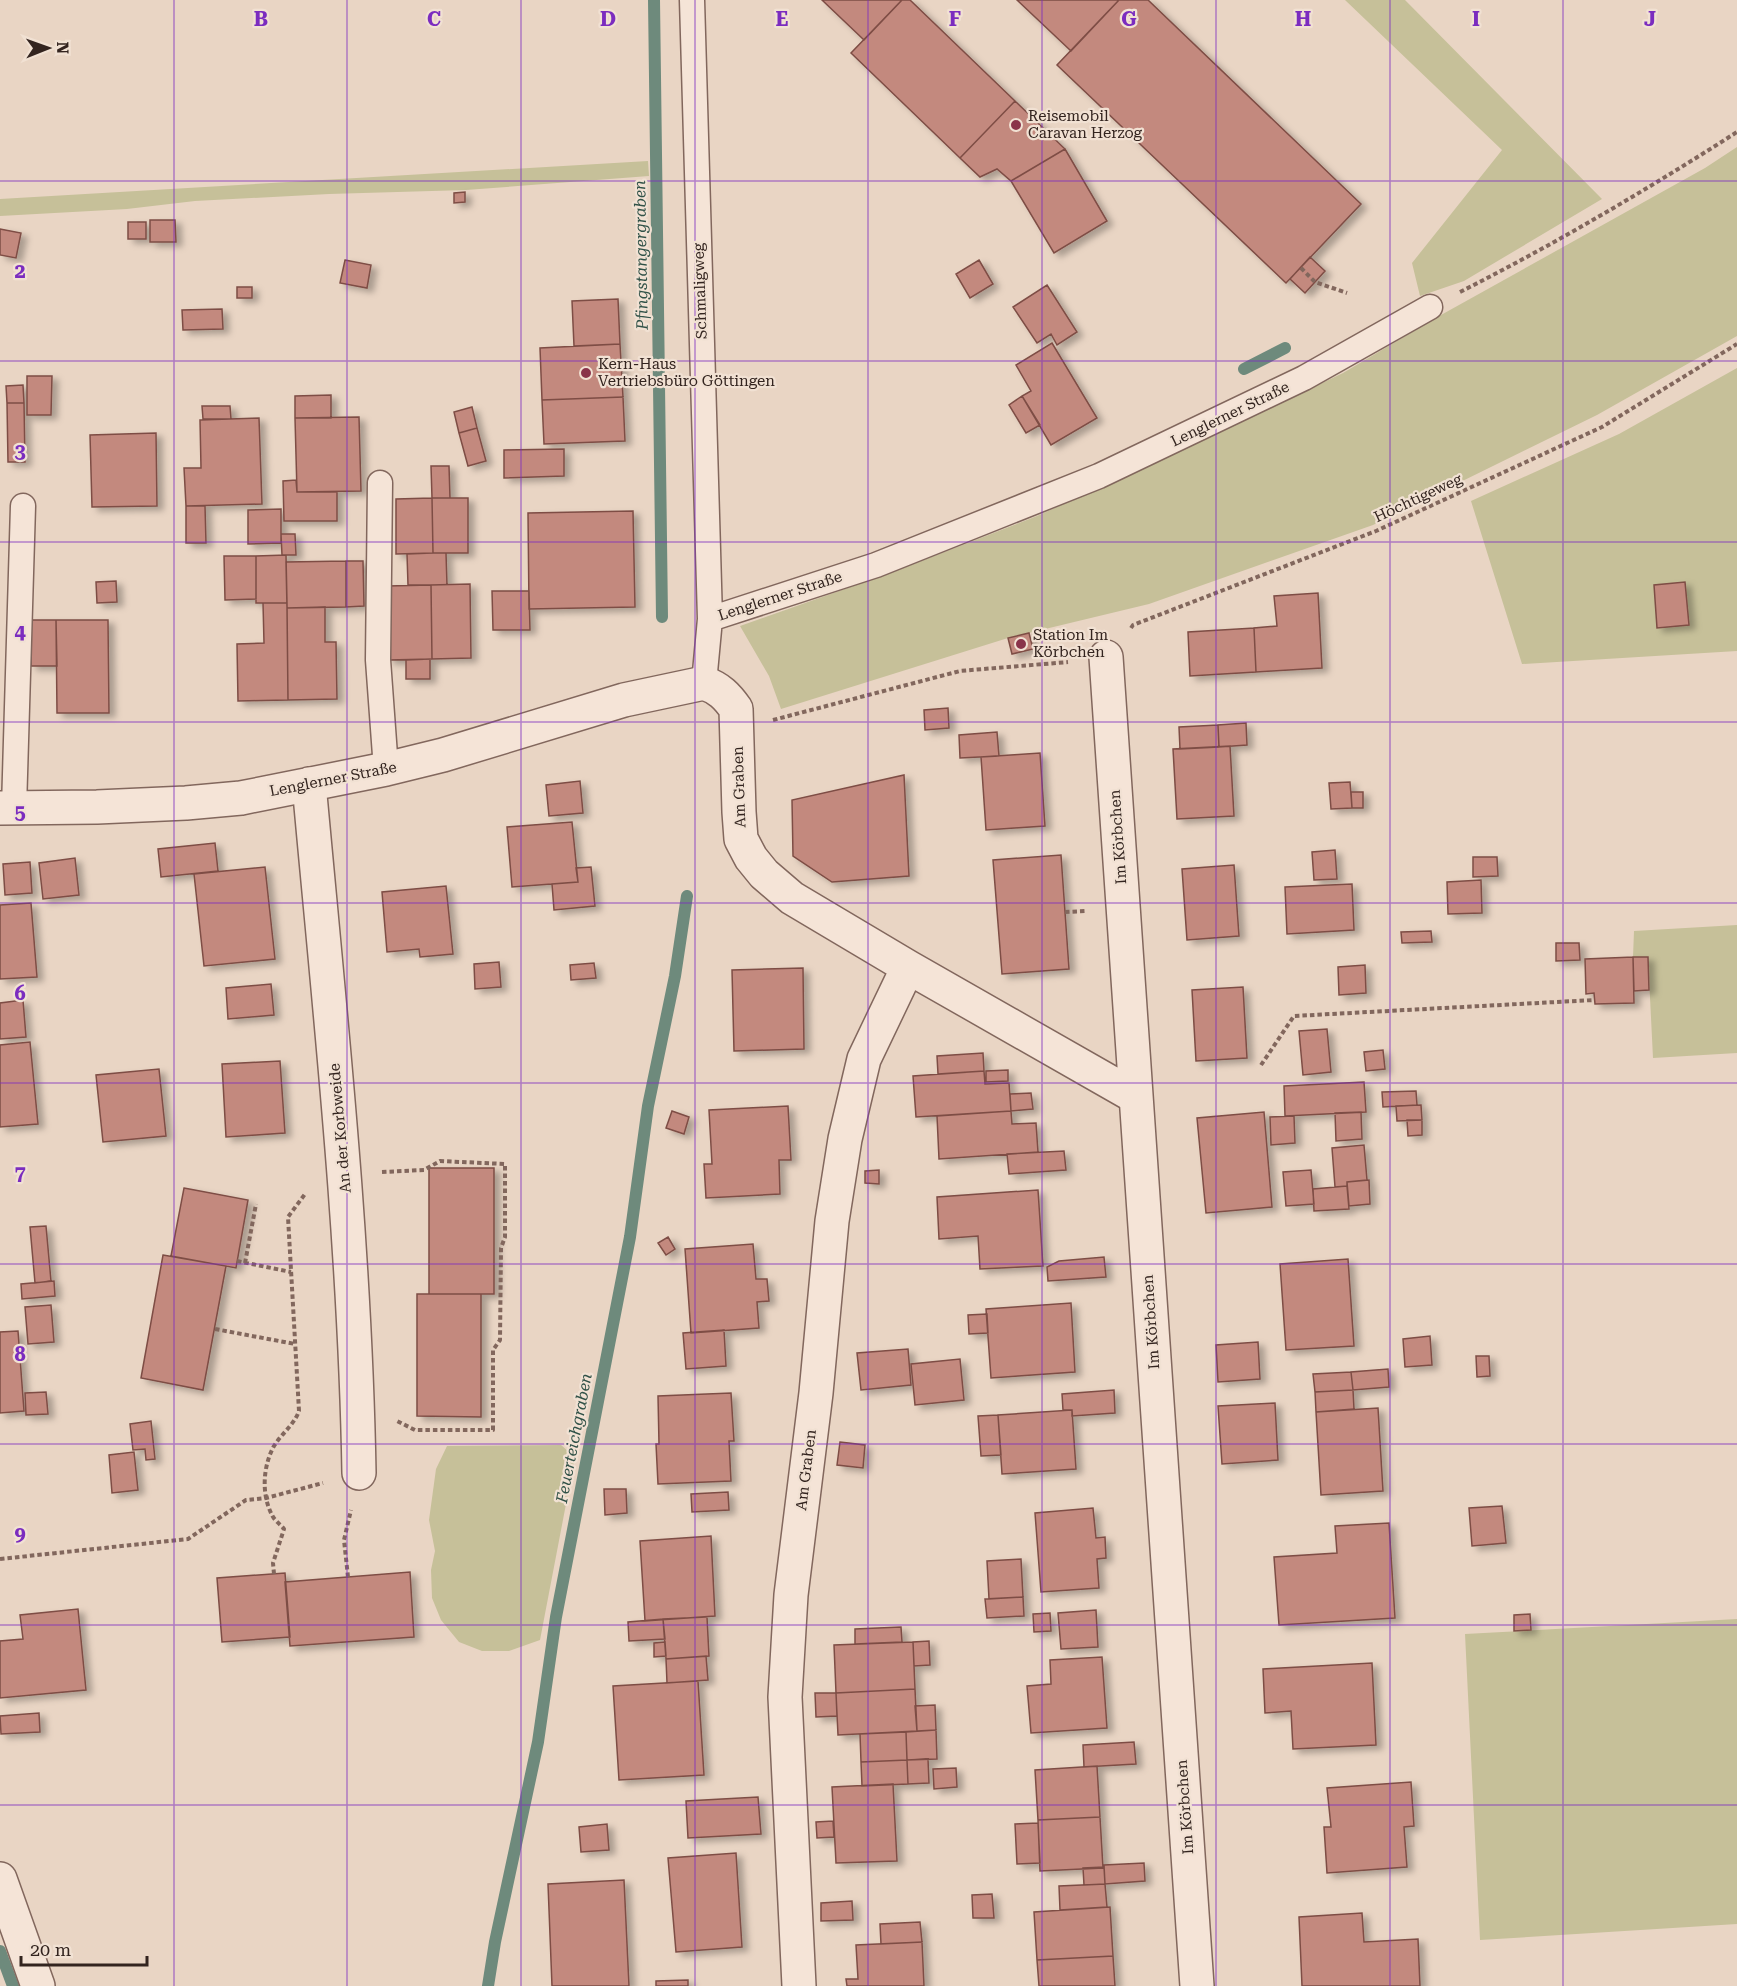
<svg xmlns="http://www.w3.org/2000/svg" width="1737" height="1986" font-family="'Roboto Serif',serif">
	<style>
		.green { fill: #c6c099 }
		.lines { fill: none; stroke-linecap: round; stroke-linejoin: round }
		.stream { stroke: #6e8a7c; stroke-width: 12 }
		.building { fill: #c3897e; stroke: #7e4d45; stroke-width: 1.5; filter: url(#shadow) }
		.lane-casing { stroke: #82675d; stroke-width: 27 }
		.street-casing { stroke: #82675d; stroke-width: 36 }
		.path { stroke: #82675d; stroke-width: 4; stroke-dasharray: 4.5 3; stroke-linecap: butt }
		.lane { stroke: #f5e4d7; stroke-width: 24 }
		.street { stroke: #f5e4d7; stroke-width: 33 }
		.grid { fill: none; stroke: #7b2cbf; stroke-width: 1.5; stroke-opacity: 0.55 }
		.poi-dot { fill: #8a334a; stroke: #f1e1d3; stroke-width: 2 }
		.labels { text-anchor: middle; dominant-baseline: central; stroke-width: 4.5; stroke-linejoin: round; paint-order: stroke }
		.poi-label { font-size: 15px; fill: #33241f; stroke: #f1e1d3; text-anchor: start }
		.street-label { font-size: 15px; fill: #33241f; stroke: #f1e1d3 }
		.water-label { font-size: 16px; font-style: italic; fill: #305147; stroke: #f1e1d3 }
		.grid-label { font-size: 20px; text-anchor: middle; font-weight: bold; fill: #7b2cbf; stroke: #f1e1d3; stroke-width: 4.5; stroke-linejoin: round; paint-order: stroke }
	</style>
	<defs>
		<filter id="shadow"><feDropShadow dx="6" dy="4" stdDeviation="3" flood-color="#0004"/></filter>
	</defs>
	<rect width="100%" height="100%" fill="#e9d5c4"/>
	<path class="green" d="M1345 0H1405L1602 199 1464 281 1420 296 1412 263 1502 150Z
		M1737 147V336L1597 415 1373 525 1149 604 1008 638 781 709 769 676 740 626 893 572 1037 516 1157 462 1343 373 1441 315 1705 168Z
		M648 161 649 176 466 190 329 194 195 201 127 209 0 216V199Z
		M1737 368V651L1522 664 1471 501 1619 434Z
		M1737 925V1053L1653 1058 1648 957H1633L1634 931Z
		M561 1445 575 1457 540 1640 509 1651H482L459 1642 441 1620 432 1598 431 1570 435 1551 429 1520 436 1469 447 1446Z
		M1737 1619V1924L1480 1940 1465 1634Z"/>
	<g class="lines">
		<path class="stream" d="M654 0 662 617
			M1244 369 1285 348
			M0 1951 13 1986
			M488 1986 495 1942 538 1742 556 1617 630 1237 648 1106 675 976 687 896"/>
	</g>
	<path class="building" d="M822 0H902L864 40Z
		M902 0H910L1015 101 960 158 851 53Z
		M1017 0H1119L1071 51Z
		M1119 0H1148L1361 204 1286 283 1057 65Z
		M1015 101 1065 149 1011 181 997 169 980 177 960 158Z
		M1065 149 1107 221 1054 253 1011 181Z
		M465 192V202L454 203V193Z
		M150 220H175L176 242H150Z
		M128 222H146V239H128Z
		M0 229 21 233 16 258 0 255Z
		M1310 257 1325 271 1305 293 1290 279Z
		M345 260 371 265 367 288 340 283Z
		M979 260 993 284 970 298 956 274Z
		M1047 285 1077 332 1057 345 1051 334 1037 343 1013 307Z
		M237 287H252V298H237Z
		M618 299 620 344 574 346 572 301Z
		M222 309 223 329 183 330 182 310Z
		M1052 343 1097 418 1051 445 1022 396 1031 391 1016 365Z
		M620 344 623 397 542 400 540 348Z
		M27 376H52L51 415H27Z
		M23 385 24 403H7L6 386Z
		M331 395V418H295V396Z
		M1022 396 1040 425 1026 433 1009 405Z
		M623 397 625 441 544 444 542 400Z
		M7 403H24L25 462H8Z
		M202 406H230L231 419H203Z
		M472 407 477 428 459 433 454 412Z
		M359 417 361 491 297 492 295 418Z
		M259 418 262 504 186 506 184 468H201L200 420Z
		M477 428 486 461 468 466 459 433Z
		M156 433 157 506 92 507 90 435Z
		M564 449V476L504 478V450Z
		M431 466H449L450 498H432Z
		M296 480 297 492H337V521H284L283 481Z
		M432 498 433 553 396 554V499Z
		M432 498H468V553H433Z
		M186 506H205L206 543H186Z
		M281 509V543L248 544V510Z
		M633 511 635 607 529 609 528 513Z
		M281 534H295L296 555H282Z
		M433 553H446L447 585H408L407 554Z
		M286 555 287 603H256V556Z
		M224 556H256V599L225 600Z
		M346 561H363L364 606 346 607Z
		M346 561V607L287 608 286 562Z
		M116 581 117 602 97 603 96 582Z
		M1685 582 1689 625 1657 628 1654 585Z
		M470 584 471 658 432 659 431 585Z
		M431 585 432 659 388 660 387 586Z
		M492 591H529L530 630H493Z
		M1318 593 1322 668 1256 672 1254 628 1277 626 1274 596Z
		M263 603H287L288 700 238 701 237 644 264 643Z
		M325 607V642H336L337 699 288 700 287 608Z
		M31 620H56L57 666H31Z
		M56 620H108L109 713H57Z
		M1254 628 1256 672 1190 676 1188 632Z
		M1029 633 1033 649 1012 654 1008 638Z
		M430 659V679H406V660Z
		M948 708 949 728 925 730 924 710Z
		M1246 723 1247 745 1219 747 1218 725Z
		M1218 725 1219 747 1180 749 1179 727Z
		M997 732 999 756 960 758 959 735Z
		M1230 746 1234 816 1177 819 1173 749Z
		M1040 753 1045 826 986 830 981 757Z
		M904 775 909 876 832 882 793 856 792 800Z
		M580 781 583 813 549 816 546 785Z
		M1350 782 1352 808 1331 809 1329 783Z
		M1351 792H1363V808H1352Z
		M572 822 578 882 512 887 507 827Z
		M215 843 218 871 161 877 158 849Z
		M1335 850 1337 879 1314 880 1312 852Z
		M1061 855 1069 969 1002 974 993 860Z
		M1473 857H1497L1498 876 1473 877Z
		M75 858 79 895 43 899 39 863Z
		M30 862 32 893 5 895 3 864Z
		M1234 865 1239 936 1187 940 1182 869Z
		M265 867 275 959 204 966 194 874Z
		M591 867 595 906 554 910 552 884 578 882 576 868Z
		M1481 880 1482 913 1448 914 1447 882Z
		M1352 884 1354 930 1287 934 1285 887Z
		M446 886 453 954 420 957 419 949 387 952 382 892Z
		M31 903 37 977 0 979V905Z
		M1431 931 1432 942 1402 943 1401 932Z
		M1556 943H1579L1580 960 1556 961Z
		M1633 957H1648L1649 990 1634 991Z
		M1633 957 1634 1003 1595 1004 1594 993 1586 994 1585 959Z
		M499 962 501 987 475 989 474 964Z
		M594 963 596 978 571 980 570 965Z
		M1365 965 1366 993 1339 995 1338 967Z
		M803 968 804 1049 734 1051 732 970Z
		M271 984 274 1015 228 1019 226 988Z
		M1243 987 1247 1058 1196 1061 1192 990Z
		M23 1000 26 1037 0 1039V1003Z
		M1327 1029 1331 1072 1303 1075 1299 1031Z
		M30 1042 38 1124 0 1127V1045Z
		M1383 1050 1385 1069 1366 1071 1364 1052Z
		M983 1053 984 1071 938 1074 937 1056Z
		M280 1061 285 1133 226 1137 222 1064Z
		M159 1069 166 1136 103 1142 96 1075Z
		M1008 1070V1081L986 1082V1071Z
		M984 1071 985 1084 1009 1083 1011 1111 916 1117 913 1076Z
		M1364 1082 1366 1112 1285 1116 1284 1086Z
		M1416 1091 1417 1105 1383 1107 1382 1092Z
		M1031 1093 1033 1109 1011 1111 1010 1094Z
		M1421 1105 1422 1120 1397 1121 1396 1106Z
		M788 1106 791 1160H779L780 1194 706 1198 704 1164H712L709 1110Z
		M672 1111 689 1117 684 1134 666 1128Z
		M1011 1111 1012 1124 1036 1123 1038 1152 939 1159 937 1116Z
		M1264 1112 1272 1207 1206 1213 1197 1118Z
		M1361 1112 1362 1139 1336 1141 1335 1113Z
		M1294 1116 1295 1143 1271 1145 1270 1117Z
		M1407 1120H1422V1135L1408 1136Z
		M1364 1145 1367 1180 1347 1182V1186L1335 1187 1332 1148Z
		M1064 1151 1066 1170 1009 1174 1007 1154Z
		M429 1168H494V1294H429Z
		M879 1170V1184L865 1183V1171Z
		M1311 1170 1314 1204 1286 1206 1283 1172Z
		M1369 1180 1370 1204 1349 1206 1347 1182Z
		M1347 1186 1349 1209 1314 1211 1313 1189Z
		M184 1188 248 1200 236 1268 171 1256Z
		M1038 1190 1043 1266 980 1269 978 1236 939 1239 937 1197Z
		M46 1226 51 1281 35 1283 30 1227Z
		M668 1237 675 1249 666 1255 658 1243Z
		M753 1244 756 1279H767L769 1301 757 1302 759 1328 691 1333 685 1249Z
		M163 1255 226 1266 203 1390 141 1378Z
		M1104 1257 1106 1277 1048 1281 1047 1267 1059 1261Z
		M1348 1259 1354 1346 1286 1350 1280 1264Z
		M54 1281 55 1296 22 1299 21 1284Z
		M417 1294H481V1417L417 1416Z
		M1071 1303 1075 1372 991 1378 986 1309Z
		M51 1305 54 1342 28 1344 25 1307Z
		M987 1314 988 1333 969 1334 968 1315Z
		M724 1330 726 1366 686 1369 683 1333Z
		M18 1331 24 1411 0 1413V1332Z
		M1430 1336 1432 1365 1405 1367 1403 1339Z
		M1258 1342 1260 1379 1218 1382 1216 1345Z
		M908 1349 911 1385 861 1390 857 1353Z
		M1476 1356H1489L1490 1376 1477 1377Z
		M960 1359 964 1400 915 1405 911 1364Z
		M1388 1369 1389 1387 1353 1390 1351 1372Z
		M1351 1372 1353 1390 1315 1392 1313 1374Z
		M1114 1390 1115 1413 1072 1416V1410H1063L1062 1394Z
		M1353 1390 1354 1409 1316 1412 1315 1392Z
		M46 1392 48 1414 26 1415 25 1393Z
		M731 1393 734 1441H729L731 1481 658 1484 656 1444H659L658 1396Z
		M1275 1403 1278 1460 1222 1464 1218 1406Z
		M1378 1408 1383 1491 1321 1495 1316 1412Z
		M1072 1410 1076 1469 1002 1474 998 1415Z
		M998 1415 1001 1455 981 1456 978 1416Z
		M151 1421 155 1459 146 1460 145 1449 133 1450 130 1424Z
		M840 1442 865 1445 863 1468 837 1465Z
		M134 1452 138 1490 112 1493 109 1455Z
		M604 1489H626L627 1513 605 1515Z
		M728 1492 729 1510 692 1512 691 1494Z
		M1502 1506 1506 1543 1472 1546 1469 1508Z
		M1093 1508 1096 1538 1105 1537 1106 1558 1097 1559 1099 1588 1041 1592 1035 1513Z
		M1389 1523 1395 1618 1279 1625 1274 1557 1337 1553 1335 1526Z
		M711 1536 715 1616 645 1621 640 1541Z
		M1021 1559 1023 1597 989 1599 987 1561Z
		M410 1572 414 1637 290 1646 285 1582Z
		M285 1573 290 1637 222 1642 217 1578Z
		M1023 1597 1024 1616 987 1618 985 1599Z
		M78 1609 86 1690 0 1698V1641L23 1639 20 1615Z
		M1096 1610 1098 1647 1061 1649 1058 1613Z
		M1050 1613 1051 1631 1034 1632 1033 1614Z
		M1530 1614 1531 1630 1514 1631V1615Z
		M707 1617 709 1656 666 1659 663 1619Z
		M663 1619 665 1639 629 1641 628 1622Z
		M901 1627 902 1642 855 1644V1629Z
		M929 1641 930 1665 914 1666 913 1642Z
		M665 1642 666 1656 654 1657V1643Z
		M913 1642 915 1689 836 1693 834 1645Z
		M706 1656 708 1680 667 1683 666 1659Z
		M1102 1657 1107 1728 1031 1733 1027 1686 1051 1684 1050 1660Z
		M1372 1663 1376 1745 1293 1749 1291 1711 1265 1713 1263 1669Z
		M698 1681 704 1775 619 1780 613 1686Z
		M915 1689 917 1731 838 1735 836 1693Z
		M815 1693H836L837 1716 816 1717Z
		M935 1705 936 1730 917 1731 915 1706Z
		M39 1713 40 1732 1 1734 0 1716Z
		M936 1730 937 1759 907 1760 906 1732Z
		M906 1732 907 1760 861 1762 860 1734Z
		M1134 1742 1136 1764 1084 1767 1083 1745Z
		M928 1759 929 1783 908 1784 907 1760Z
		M907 1760 908 1784 862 1786 861 1762Z
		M1097 1766 1100 1817 1038 1820 1035 1770Z
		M956 1768 957 1787 934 1789 933 1769Z
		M1411 1782 1414 1826 1404 1827 1407 1867 1327 1873 1324 1827H1331L1327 1788Z
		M893 1784 897 1861 836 1863 832 1787Z
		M758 1797 761 1834 688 1838 686 1801Z
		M1100 1817 1103 1868 1040 1871 1038 1820Z
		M833 1821 834 1837 817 1838 816 1822Z
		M1038 1823 1040 1863 1017 1864 1015 1824Z
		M607 1824 609 1850 581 1852 579 1827Z
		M736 1853 742 1947 676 1952 668 1858Z
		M1144 1863 1145 1881 1105 1884 1104 1865Z
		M1104 1867 1105 1884 1084 1885 1083 1868Z
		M624 1880 629 1986H552L548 1884Z
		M1105 1884 1107 1907 1060 1910 1059 1886Z
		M992 1894 994 1918H973L972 1895Z
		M852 1901 853 1920 821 1921V1903Z
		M1110 1907 1113 1956 1037 1960 1034 1912Z
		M1362 1913 1364 1942 1418 1939 1420 1986H1302L1299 1917Z
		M920 1922 922 1942 881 1944 880 1924Z
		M922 1942 924 1986H847L846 1979H858L856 1945Z
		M1113 1956 1115 1986H1039L1037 1960Z
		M688 1980V1986H656V1981Z"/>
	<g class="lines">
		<g class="lane-casing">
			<path id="lane" d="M692 0 710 619 704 683
				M380 483 378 660 386 769
				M710 619 876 565 1099 476 1304 378 1430 307
				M14 808 23 506"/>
		</g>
		<g class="street-casing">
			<path id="street" d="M1106 657 1197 1986
				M309 784C330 1014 355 1243 359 1473
				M0 808 97 807 186 803 241 798 386 769 443 755 624 700 704 683C719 688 727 696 736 709L739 812 741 839 751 858 764 874 792 898 908 967 1136 1097
				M0 1879 38 1986
				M799 1986 785 1697 791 1595 816 1393 832 1221 845 1139 864 1059 908 967"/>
		</g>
		<path class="path" d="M1301 268 1315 282 1347 293
			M1460 292C1555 244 1648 189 1737 132
			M1131 628 1133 625 1376 531 1602 427 1737 344
			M773 720 960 671 1068 662
			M1065 912 1086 911
			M1261 1065 1294 1016 1594 1000
			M382 1172 424 1170 440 1161 505 1164V1237L501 1248 500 1340 493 1350V1430H415L397 1421
			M237 1261 291 1272
			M245 1263 256 1204
			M215 1329 295 1344
			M0 1559 188 1539 246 1500 266 1498 323 1483
			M274 1574 273 1563 284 1529C280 1524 274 1520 272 1515 261 1494 263 1466 274 1446 282 1433 294 1425 299 1411L288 1217 305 1194
			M348 1577 344 1540 351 1510"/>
		<use href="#lane" class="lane"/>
		<use href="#street" class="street"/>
	</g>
	<path class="grid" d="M174 0V1986M347 0V1986M521 0V1986M695 0V1986M868 0V1986M1042 0V1986M1216 0V1986M1390 0V1986M1563 0V1986M0 181H1737M0 361H1737M0 542H1737M0 722H1737M0 903H1737M0 1083H1737M0 1264H1737M0 1444H1737M0 1625H1737M0 1805H1737"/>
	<g class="poi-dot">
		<circle cx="1016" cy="125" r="6"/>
		<circle cx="586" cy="373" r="6"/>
		<circle cx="1021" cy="644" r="6"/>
	</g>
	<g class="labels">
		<g class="poi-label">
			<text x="1028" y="116">Reisemobil<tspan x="1028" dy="17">Caravan Herzog</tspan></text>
			<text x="598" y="364">Kern-Haus<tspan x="598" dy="17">Vertriebsbüro Göttingen</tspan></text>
			<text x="1033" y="635">Station Im<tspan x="1033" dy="17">Körbchen</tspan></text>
		</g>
		<g class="street-label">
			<text transform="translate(700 291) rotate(-92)">Schmaligweg</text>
			<text transform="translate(1230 414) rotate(-26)">Lenglerner Straße</text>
			<text transform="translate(1418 498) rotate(-25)">Höchtigeweg</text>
			<text transform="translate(780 596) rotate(-18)">Lenglerner Straße</text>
			<text transform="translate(333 779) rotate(-11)">Lenglerner Straße</text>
			<text transform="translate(739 787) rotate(-92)">Am Graben</text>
			<text transform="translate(1118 837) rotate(-94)">Im Körbchen</text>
			<text transform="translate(340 1128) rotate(-95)">An der Korbweide</text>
			<text transform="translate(1151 1322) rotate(-94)">Im Körbchen</text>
			<text transform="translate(806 1470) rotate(-83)">Am Graben</text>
			<text transform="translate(1185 1807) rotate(-94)">Im Körbchen</text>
		</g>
		<g class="water-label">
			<text transform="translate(641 255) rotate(-91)">Pfingstangergraben</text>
			<text transform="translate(574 1438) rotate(-79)">Feuerteichgraben</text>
		</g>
	</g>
	<g class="grid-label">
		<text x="261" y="26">B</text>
		<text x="434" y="26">C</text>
		<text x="608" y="26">D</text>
		<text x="782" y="26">E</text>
		<text x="955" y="26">F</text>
		<text x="1129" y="26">G</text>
		<text x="1303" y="26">H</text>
		<text x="1476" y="26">I</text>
		<text x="1650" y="26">J</text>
		<text x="20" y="278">2</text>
		<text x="20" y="458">3</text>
		<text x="20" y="639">4</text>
		<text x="20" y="819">5</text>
		<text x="20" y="1000">6</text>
		<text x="20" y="1180">7</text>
		<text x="20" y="1361">8</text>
		<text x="20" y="1541">9</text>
	</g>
	<g transform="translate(48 48) rotate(89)" stroke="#f1e1d3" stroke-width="4.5" paint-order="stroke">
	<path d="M0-4.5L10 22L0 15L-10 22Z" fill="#33241f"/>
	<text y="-9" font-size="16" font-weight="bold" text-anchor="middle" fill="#33241f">N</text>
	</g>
	<path d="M21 1956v9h126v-9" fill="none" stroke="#33241f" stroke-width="3"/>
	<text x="30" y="1956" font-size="18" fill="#33241f" stroke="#f1e1d3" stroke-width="4.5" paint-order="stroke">20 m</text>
</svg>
